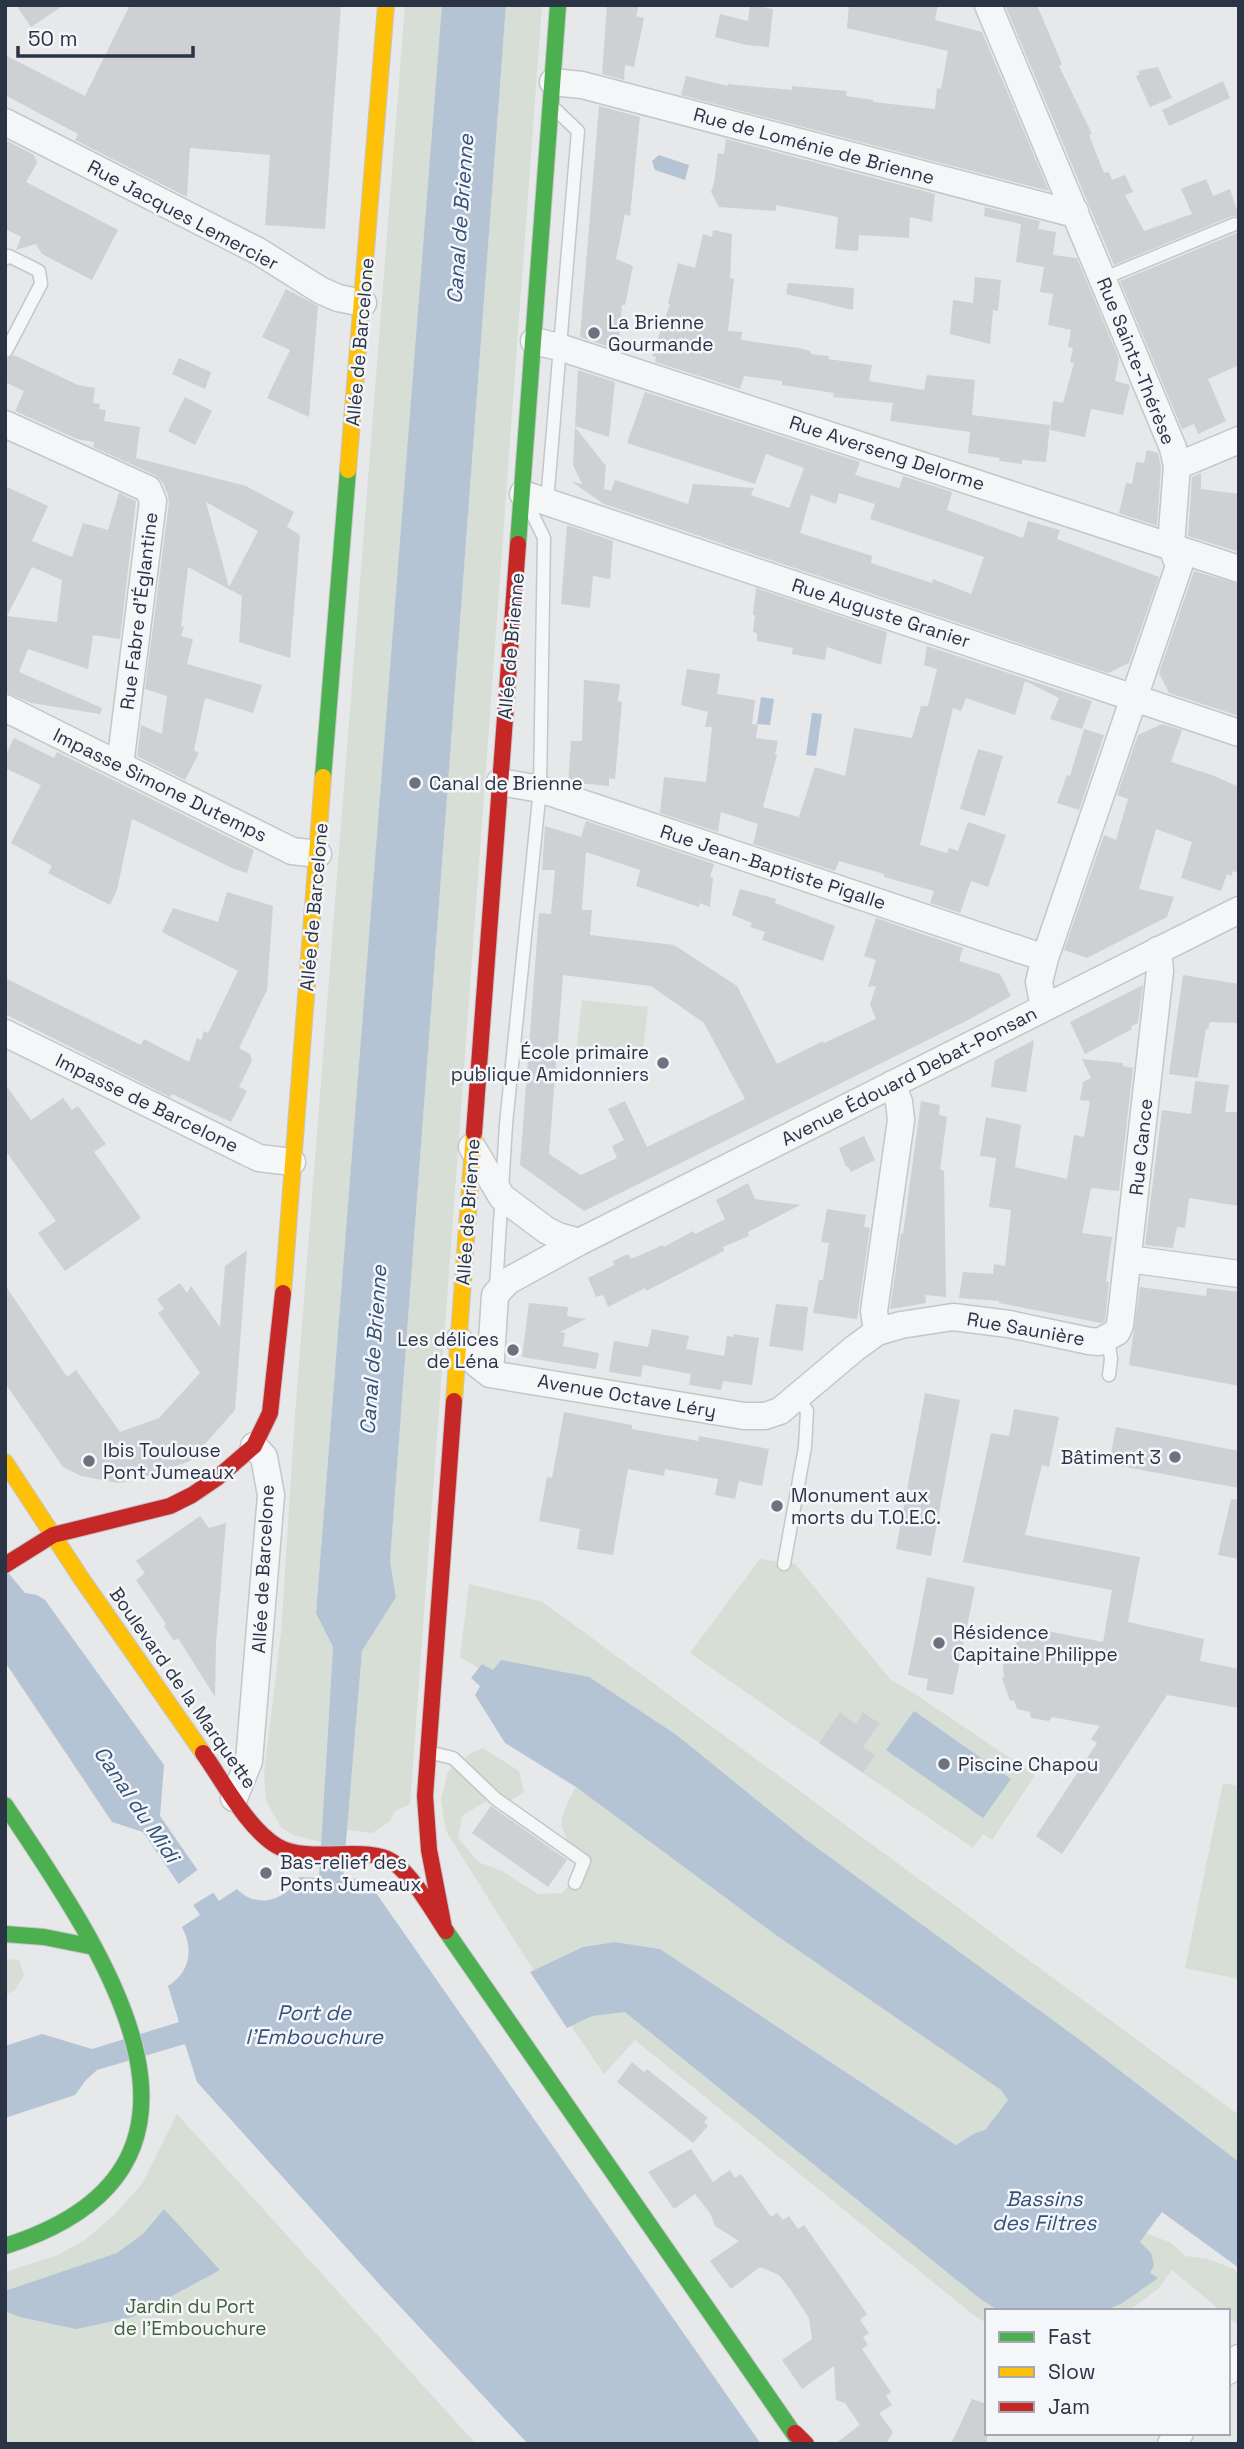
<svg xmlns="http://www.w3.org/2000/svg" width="1244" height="2449" font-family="'Space Grotesk',sans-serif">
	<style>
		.green { fill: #d6ded6 }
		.water { fill: #b4c4d5 }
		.pier { fill: #e6e8ea }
		.building { fill: #ced0d3; fill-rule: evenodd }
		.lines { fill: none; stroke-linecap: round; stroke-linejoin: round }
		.lane-casing { stroke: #c4c6c8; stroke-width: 15 }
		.street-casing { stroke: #c4c6c8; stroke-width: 29 }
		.fast-casing { stroke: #c4c6c8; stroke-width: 18 }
		.slow-casing { stroke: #c4c6c8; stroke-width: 18 }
		.jam-casing { stroke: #c4c6c8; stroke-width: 18 }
		.lane { stroke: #f5f6f7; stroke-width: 12 }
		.street { stroke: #f5f6f7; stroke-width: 26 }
		.fast { stroke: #4caf50; stroke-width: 16 }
		.slow { stroke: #ffc107; stroke-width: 16 }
		.jam { stroke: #c62828; stroke-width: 16 }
		.poi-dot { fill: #6c737f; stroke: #f4f6f9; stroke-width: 2.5 }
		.labels { text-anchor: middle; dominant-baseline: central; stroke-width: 5; stroke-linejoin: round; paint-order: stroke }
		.street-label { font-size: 19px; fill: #2b3445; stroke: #f4f6f9 }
		.poi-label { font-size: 19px; fill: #2b3445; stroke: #f4f6f9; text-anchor: start }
		.park-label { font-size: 19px; fill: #3f6138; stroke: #f4f6f9 }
		.water-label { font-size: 21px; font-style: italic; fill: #34527a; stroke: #f4f6f9 }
	</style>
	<rect width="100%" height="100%" fill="#e6e8ea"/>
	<path class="green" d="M405 5H443L316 1612 333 1647 321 1842 293 1835 281 1827 266 1801 264 1774 281 1633 295 1415Z
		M506 5H542L410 1804 394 1812 390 1821 372 1833 347 1830 362 1651 396 1597 390 1561Z
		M582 1000 648 1007 642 1059 576 1052Z
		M760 1559 795 1564 891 1680 912 1692 1035 1775 992 1840 983 1834 973 1848 863 1773 875 1755 863 1747 880 1723 864 1712 856 1724 840 1712 819 1743 690 1653Z
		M469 1584 543 1602 1239 2115V2162L1080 2040 805 1839 678 1736 493 1670 482 1664 479 1668 460 1657Z
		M483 1748 519 1771 524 1792 510 1801 488 1800 462 1816 458 1838 478 1862 502 1871 538 1894 562 1893 573 1882 578 1859C557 1821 556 1826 576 1787L773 1933 1001 2090 1008 2100 985 2130 975 2133 957 2145 660 1949 615 1942 583 1947 534 1971 446 1831 441 1800 448 1771 470 1754Z
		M1223 1783 1239 1786V1979L1185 1968Z
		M5 1959 19 1960 24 1975 15 1990 5 1995Z
		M625 2011 979 2298 999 2311H987V2323L976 2317 635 2040 604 2074 571 2026 592 2016Z
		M177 2114 476 2444H5V2272L58 2255 85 2240 113 2216 142 2184Z
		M1146 2233 1171 2243 1185 2256 1208 2259 1234 2269 1239 2275V2321L1237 2324 1228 2317V2311H1221L1172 2270 1159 2288 1129 2311H1103L1121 2304 1157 2278 1149 2273 1140 2242Z"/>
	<path class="water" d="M442 5H506L390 1561 396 1597 362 1651 343 1878 360 1879 369 1883 761 2444H528L380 2285 197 2082 185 2044 97 2070 86 2080 75 2095 5 2118V2046L42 2034 92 2049 179 2022 168 1986C190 1972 194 1950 182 1927L200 1915 143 1832 112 1822 5 1662V1569L25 1593 37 1595 45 1600 164 1765 160 1816 219 1901 237 1889C257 1910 287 1900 299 1877L319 1878 333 1647 316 1613Z
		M659 155 689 165 685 180 655 170 652 161Z
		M761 697 774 699 770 725 757 724Z
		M812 713 822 714 816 756 806 755Z
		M501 1660 589 1677 678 1736 805 1839 1080 2040 1239 2162V2268L1162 2212 1140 2242 1151 2253 1154 2265 1150 2273 1158 2278 1121 2304 1103 2311H999L979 2298 625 2012 592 2016 567 2028 530 1972 583 1947 615 1942 660 1949 956 2145 975 2133 985 2130 1008 2100 1001 2090 773 1933 576 1787 505 1743 475 1695 480 1686 471 1678 482 1664 493 1670Z
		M914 1711 1011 1779 983 1818 886 1750Z
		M164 2209 220 2270 133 2317 76 2329 20 2317 7 2312 5 2309V2291L117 2253 143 2234Z"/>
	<path class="pier" d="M200 1868 216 1891 190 1907 176 1886Z"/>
	<path class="building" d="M16 5H64L31 27Z
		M130 5H341L325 229 265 225 270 155 190 148 187 197 75 140 78 134 5 95V55L85 96Z
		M607 5H639L636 16 644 18 634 67 625 65 624 80 602 74Z
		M750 5 773 9 769 47 746 45 715 37 720 14 748 21Z
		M849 5H938L935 20 982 32 1049 191 681 95 686 76 728 86V84L792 90V86L847 91 846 96 873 100V102L935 109 937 88 941 89 948 51 847 28Z
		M1005 5H1037L1062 64 1059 66 1092 134 1089 135 1104 173 1109 172 1112 180 1125 175 1133 192 1125 195 1144 231 1192 214 1181 189 1206 179 1213 196 1230 189 1239 216H1232L1114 265Z
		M1158 67 1172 98 1150 107 1136 76 1140 74 1138 71Z
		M1223 81 1230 98 1169 126 1162 110Z
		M599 106 640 117 630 216 625 214 616 259 633 266 625 305H622L618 350 580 337Z
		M726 139 935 194 932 222 910 217 909 238 859 235 858 251 835 249 838 217 776 205V211L719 207 711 192 714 183 718 153 724 154Z
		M5 140 34 155 37 163 26 182 118 230 92 280 42 254 36 244 16 250 21 237 5 229Z
		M985 207 1040 221 1038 229 1056 232 1053 255 1077 258 1119 359 1115 381 1130 385 1123 415 1091 409 1085 437 1050 430 1053 401 1063 403 1074 363 1070 362 1073 348 1068 347 1071 330 1048 325 1053 294 1040 292 1044 267 1016 262 1021 224 984 216Z
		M713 230 732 234 730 278 734 279 728 331 742 332 741 340 799 348 810 351 811 354 829 356 828 359 872 365 869 381 924 390 927 375 975 380 972 415 1050 425 1046 462 1022 460V464L999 461 1000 458 968 453 970 432 890 421 893 403 833 397 834 393 782 385V381L744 376 740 389 655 362 656 357 652 356 670 304H668L678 263 695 268 703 234 712 237Z
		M1239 232V365L1208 379 1226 421 1198 434 1194 424 1182 429 1120 281Z
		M975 277 1001 280 998 311 993 310 990 344 950 334 953 300 973 303Z
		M788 283 854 288 853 310 786 294Z
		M286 289 318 306 309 417 267 398 290 350 262 337Z
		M14 355 78 385 95 388 93 403 100 404 99 409 106 410 104 421 140 427 136 458 246 486 294 512 287 527 300 535 290 658 239 642 242 596 188 567 181 626 184 627 181 636 193 639 187 664 262 685 253 713 205 698 194 750 199 753 185 780 137 756 141 725 162 734 167 696 145 689 169 503 168 495 163 483 155 475 93 447 94 442 77 439 15 411 24 391 5 382V360ZM206 502 258 531 229 587Z
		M179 358 211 372 205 389 172 374Z
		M578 370 615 382 609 437 575 426Z
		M645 392 860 462 855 475 899 488 903 476 952 492 947 510 1023 538 1028 521 1060 530 1057 539 1159 577 1129 663 1108 673 604 504 572 482 582 484 573 465 575 427 606 466 604 489 611 491 615 480 688 504 693 484 754 488 751 495 789 508 804 468 766 454 755 484 627 443ZM839 493 875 504 870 519 984 557 971 594 933 579 932 583 871 563 872 556 800 533 811 495 836 504Z
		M185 397 212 411 195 445 168 431Z
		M1147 450 1158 453 1161 467 1157 526 1119 513 1126 483 1132 484 1136 462 1144 463Z
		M1201 473V489L1239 494V552L1188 536 1192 477Z
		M5 486 48 506 32 541 72 557 83 523 108 530 119 493 136 501 120 639 93 635 88 669 28 649 19 672 102 708 100 714 31 703 5 692ZM32 567 62 580 57 622 7 616Z
		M567 525 613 541 610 579 593 576 590 608 561 604Z
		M1194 571 1239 584V716L1169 693 1159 673Z
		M756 588 887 632 881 665 827 647 825 660 792 654 793 648 757 641V633L753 632 755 615H753Z
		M927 646 1092 701 1082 729 1050 719 1059 698 1025 681 1015 715 966 698 961 711 953 708 920 845 947 853 949 848 958 851 968 822 1006 835 988 887 971 881 960 913 930 903 934 891 884 877V874L839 861 835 871 753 844 758 824 721 812 718 832 660 813 664 777 706 782 712 727H705L708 712 681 705 687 669 720 674 717 694 755 700 752 724 758 725 756 738 778 741 775 754 777 755 763 807 799 817 815 767 845 776 854 728 912 738 921 706H928L937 669 924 665Z
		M584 680 620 684 618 701 622 702 615 779 609 778V786L568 782 571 741H582Z
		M1162 724 1182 730 1171 762 1212 775 1239 787V873L1233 871 1231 876 1227 874 1221 891 1181 878 1192 842 1156 829 1139 889 1174 897 1167 917 1087 958 1064 950 1104 835 1116 840 1128 799 1117 795 1138 735Z
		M1084 729 1104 735 1079 810 1057 803 1067 775 1070 776Z
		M14 738 54 758 57 752 254 850 247 873 234 869 132 819 117 890 110 905 48 873 52 866 11 843 41 785 5 768V756Z
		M978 749 1003 756 985 816 960 809Z
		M586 821 714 864 710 877 713 878 710 907 700 903 699 907 636 886 640 870 586 852 582 910H592L590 935 674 945 737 986 777 1064 823 1041 824 1043 876 1019 870 1004 876 986 868 987 876 960 864 956 876 918 963 948 959 961 1000 974 1011 996 968 1020 584 1211 520 1165 539 913 551 914 555 870H542L545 826 581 837ZM563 975 651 986 704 1023 745 1099 647 1147 625 1101 608 1109 624 1140 612 1146 617 1158 581 1175 549 1154Z
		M740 889 776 899 775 903 835 926 823 961 762 940 765 932 750 927 752 923 732 915Z
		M227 892 273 906 267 990 239 1048 250 1054 252 1061 239 1087 247 1091 231 1122 172 1094 170 1097 5 1014V978L141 1045 144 1039 189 1062 197 1038 201 1040 204 1031 208 1033 238 971 162 932 173 908 218 922Z
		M1183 975 1239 984V1023L1210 1022 1208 1029H1206L1198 1078 1169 1074Z
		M1143 985 1138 1023 1131 1026 1132 1029 1085 1054 1070 1022Z
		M1034 1040 1026 1092 991 1087 995 1060Z
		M1082 1059 1123 1063V1066L1133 1068 1119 1191 1091 1188 1082 1233 1112 1237 1106 1282H1109L1105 1321 1101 1323 999 1303V1301L959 1298 963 1272 993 1274 994 1264 1005 1266 1011 1210 989 1207 996 1158 980 1156 986 1117 1021 1125 1015 1167 1067 1179 1074 1135 1084 1137 1090 1101 1080 1100 1083 1082 1091 1078Z
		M1195 1081 1229 1085 1225 1112H1239V1206L1189 1198 1185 1228 1177 1227 1173 1248 1145 1245 1162 1110 1191 1114Z
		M5 1084 31 1120 63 1098 72 1110 78 1106 106 1144 94 1152 141 1218 65 1271 38 1233 56 1221 5 1150Z
		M921 1101 940 1105 939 1115 947 1117 940 1169 944 1171 946 1297 925 1295 926 1303 890 1309 901 1233 903 1234Z
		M864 1136 875 1160 851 1172 848 1166 846 1167 839 1148Z
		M748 1183 755 1199 800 1205 748 1232 749 1236 723 1247 724 1251 646 1291 645 1288 608 1307 603 1295 596 1297 588 1278 614 1265 613 1261 628 1254 631 1259 663 1245 664 1247 693 1231 695 1234 725 1219 716 1200Z
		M827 1209 866 1215 864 1227 870 1228 857 1319 813 1313 819 1280H823L829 1243 821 1242Z
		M247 1250 235 1410 190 1461 134 1481 118 1483 81 1476 63 1467 5 1383V1285L67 1377 76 1370 120 1432 159 1418 200 1373 158 1313 164 1309 157 1299 180 1283 187 1293 191 1286 220 1327 225 1266Z
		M1140 1287 1206 1296 1207 1288 1239 1292V1386L1129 1365Z
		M529 1303 568 1307 567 1316 586 1319 560 1332 565 1333 563 1346 599 1353 596 1369 522 1357Z
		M776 1304 808 1307 803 1351 769 1346Z
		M652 1329 689 1336 686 1349 724 1356 727 1336 733 1337 734 1334 759 1338 752 1385 723 1381 721 1390 689 1385 691 1374 643 1365 641 1377 609 1372 614 1341 648 1347Z
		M925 1393 960 1400 931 1556 896 1549Z
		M1014 1409 1059 1417 1049 1467 1042 1465 1025 1535 1140 1557 1128 1622 1204 1639 1200 1661 1239 1669V1708L1167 1695 1062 1854 1036 1836 1097 1743 1091 1739 1100 1726 1052 1717 1049 1721 1031 1718 1030 1712 1017 1709 1014 1700 1010 1701 1002 1678 1004 1677 1003 1665 1008 1657 1007 1654 1022 1636 1025 1639 1032 1628 1103 1642 1112 1590 963 1562 991 1433 1009 1436Z
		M564 1412 632 1425V1429L698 1441 699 1436 769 1449 762 1486 739 1481 735 1499 715 1495 718 1479 665 1469 664 1476 628 1469 613 1555 577 1549 580 1529 539 1521 547 1477 552 1478Z
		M1116 1427 1239 1451V1488L1109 1464Z
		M1231 1499 1239 1500V1559L1218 1555Z
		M200 1516 209 1528 226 1523 216 1644 215 1697 178 1638 174 1641 164 1626 166 1624 136 1580 145 1573 136 1561Z
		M927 1577 975 1587 953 1695 926 1690 928 1679 908 1675Z
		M840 1712 856 1724 863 1712 880 1723 863 1747 875 1755 863 1773 819 1743Z
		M491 1806 567 1860 548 1887 472 1833Z
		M632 2062 644 2072 647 2069 708 2118 704 2122 708 2126 693 2143 617 2082Z
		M691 2149 713 2182 730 2170 735 2178 741 2174 771 2217 777 2213 783 2220 789 2216 798 2229 804 2225 867 2314 860 2320 869 2333 863 2337 868 2345 862 2349 891 2392 886 2396 892 2405 879 2413 893 2432 886 2444H835L860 2425 845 2403 836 2400 834 2366 802 2389 782 2360 812 2339 809 2318 790 2289 779 2275 760 2267 731 2289 710 2261 739 2241 715 2226 710 2213 695 2194 674 2209 648 2172Z
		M972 2399 987 2404V2444H951Z"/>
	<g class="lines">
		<g class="lane-casing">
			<path id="lane" d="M5 259 9 256 39 271 41 284 6 351
				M1102 279 1235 224
				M547 502 578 131 556 110
				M496 1288 506 1124 540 789 544 538 532 513
				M1108 1339 1111 1359 1109 1375
				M784 1564 805 1447 807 1411 798 1397
				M432 1753 453 1758 496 1799 584 1861 575 1883"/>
		</g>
		<g class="street-casing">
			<path id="street" d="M988 5 1173 448 1177 466 1171 545 1179 566 1045 958 1039 982 1044 1008
				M553 82 582 85 1067 212 1075 211
				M5 122 258 251 320 290 338 298 363 303
				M534 341 559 347 1239 569
				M5 424 148 489 153 501 120 765
				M1177 466 1239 440
				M523 494 1239 733
				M5 708 292 851 318 854
				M500 782 540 789 1045 958
				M5 1033 259 1158 292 1162
				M472 1147 502 1197 546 1230 558 1236 579 1242
				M1129 1259 1239 1274
				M877 1332 874 1311 901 1120 899 1102 892 1084
				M459 1340 476 1363 490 1374 744 1416H765L780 1411 855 1348 877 1332 901 1325 953 1317 1009 1324 1089 1341 1099 1342 1117 1332 1120 1325 1160 971 1158 950
				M490 1374 495 1295 508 1281 579 1242 1239 910
				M234 1798 249 1761 271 1495 264 1457 254 1446
				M1228 2371 1239 2358
				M1171 2444 1180 2433"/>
		</g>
		<g class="fast-casing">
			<path id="fast" d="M518 544 558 5
				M323 777 348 470
				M5 1805C99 1946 258 2166 5 2246
				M446 1931 801 2444
				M5 1934 44 1937 94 1947"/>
		</g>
		<g class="slow-casing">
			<path id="slow" d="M348 470 386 5
				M283 1293 323 777
				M454 1401 474 1133
				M5 1462 81 1578 203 1753"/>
		</g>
		<g class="jam-casing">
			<path id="jam" d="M474 1133 518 544
				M5 1565 53 1535 170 1506 192 1495 217 1478 254 1446 270 1413 283 1293
				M203 1753C223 1781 247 1828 277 1846 309 1865 368 1844 393 1862 414 1877 432 1910 446 1931
				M444 1928 429 1850 425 1796 454 1401
				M795 2433 806 2444"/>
		</g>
		<use href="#lane" class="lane"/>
		<use href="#street" class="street"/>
		<use href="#fast" class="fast"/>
		<use href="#slow" class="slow"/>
		<use href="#jam" class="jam"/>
	</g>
	<g class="poi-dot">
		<circle cx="594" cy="333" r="7"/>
		<circle cx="415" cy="783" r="7"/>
		<circle cx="663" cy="1063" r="7"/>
		<circle cx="513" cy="1350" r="7"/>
		<circle cx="1175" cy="1457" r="7"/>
		<circle cx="89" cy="1461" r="7"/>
		<circle cx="777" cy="1506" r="7"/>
		<circle cx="939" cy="1643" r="7"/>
		<circle cx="944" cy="1764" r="7"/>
		<circle cx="266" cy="1873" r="7"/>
	</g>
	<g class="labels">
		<g class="street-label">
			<text transform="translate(814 146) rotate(15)">Rue de Loménie de Brienne</text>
			<text transform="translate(183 215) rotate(28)">Rue Jacques Lemercier</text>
			<text transform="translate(360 342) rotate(-85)">Allée de Barcelone</text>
			<text transform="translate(1136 361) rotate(68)">Rue Sainte-Thérèse</text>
			<text transform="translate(887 453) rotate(18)">Rue Averseng Delorme</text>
			<text transform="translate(139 611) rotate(-83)">Rue Fabre d'Églantine</text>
			<text transform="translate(881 613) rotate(18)">Rue Auguste Granier</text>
			<text transform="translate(511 646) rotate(-85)">Allée de Brienne</text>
			<text transform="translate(160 785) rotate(26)">Impasse Simone Dutemps</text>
			<text transform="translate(773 867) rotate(18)">Rue Jean-Baptiste Pigalle</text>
			<text transform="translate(314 907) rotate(-85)">Allée de Barcelone</text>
			<text transform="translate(909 1076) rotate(-27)">Avenue Édouard Debat-Ponsan</text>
			<text transform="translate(147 1103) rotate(26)">Impasse de Barcelone</text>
			<text transform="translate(1141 1147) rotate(-84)">Rue Cance</text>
			<text transform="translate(468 1212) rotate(-86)">Allée de Brienne</text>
			<text transform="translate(1026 1329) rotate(10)">Rue Saunière</text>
			<text transform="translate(627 1396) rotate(10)">Avenue Octave Léry</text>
			<text transform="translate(263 1569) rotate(-87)">Allée de Barcelone</text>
			<text transform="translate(183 1688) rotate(55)">Boulevard de la Marquette</text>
		</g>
		<g class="poi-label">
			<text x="608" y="322">La Brienne<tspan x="608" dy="22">Gourmande</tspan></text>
			<text x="429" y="783">Canal de Brienne</text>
			<text x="649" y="1052" text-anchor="end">École primaire<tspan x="649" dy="22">publique Amidonniers</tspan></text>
			<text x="499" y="1339" text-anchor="end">Les délices<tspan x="499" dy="22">de Léna</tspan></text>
			<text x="103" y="1450">Ibis Toulouse<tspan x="103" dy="22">Pont Jumeaux</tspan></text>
			<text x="1161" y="1457" text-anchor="end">Bâtiment 3</text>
			<text x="791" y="1495">Monument aux<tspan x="791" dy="22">morts du T.O.E.C.</tspan></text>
			<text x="953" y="1632">Résidence<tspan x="953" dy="22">Capitaine Philippe</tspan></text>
			<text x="958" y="1764">Piscine Chapou</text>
			<text x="280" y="1862">Bas-relief des<tspan x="280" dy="22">Ponts Jumeaux</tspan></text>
		</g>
		<g class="park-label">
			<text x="190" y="2306">Jardin du Port<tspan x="190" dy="22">de l'Embouchure</tspan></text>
		</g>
		<g class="water-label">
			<text transform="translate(460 219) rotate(-86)">Canal de Brienne</text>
			<text transform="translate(373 1350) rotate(-86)">Canal de Brienne</text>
			<text transform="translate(137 1804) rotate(56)">Canal du Midi</text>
			<text x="314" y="2012">Port de<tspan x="314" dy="24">l'Embouchure</tspan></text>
			<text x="1044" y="2198">Bassins<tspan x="1044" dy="24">des Filtres</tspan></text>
		</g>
	</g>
	<rect width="1244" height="2449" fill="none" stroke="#2b3445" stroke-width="14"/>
	<rect x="985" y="2309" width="245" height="126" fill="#f4f6f9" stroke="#a4a8b1" stroke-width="2"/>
	<rect x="999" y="2332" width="35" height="10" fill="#4caf50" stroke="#a4a8b1" stroke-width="2"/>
	<text x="1048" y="2344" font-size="21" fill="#2b3445">Fast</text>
	<rect x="999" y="2367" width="35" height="10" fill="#ffc107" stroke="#a4a8b1" stroke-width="2"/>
	<text x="1048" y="2379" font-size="21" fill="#2b3445">Slow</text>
	<rect x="999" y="2402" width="35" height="10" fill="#c62828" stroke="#a4a8b1" stroke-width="2"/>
	<text x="1048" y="2414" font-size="21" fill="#2b3445">Jam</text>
	<path d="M18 46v10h175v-10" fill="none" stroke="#2b3445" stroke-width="3.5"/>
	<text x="28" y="46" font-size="21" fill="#2b3445" stroke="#f4f6f9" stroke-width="5" paint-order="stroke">50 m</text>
</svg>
